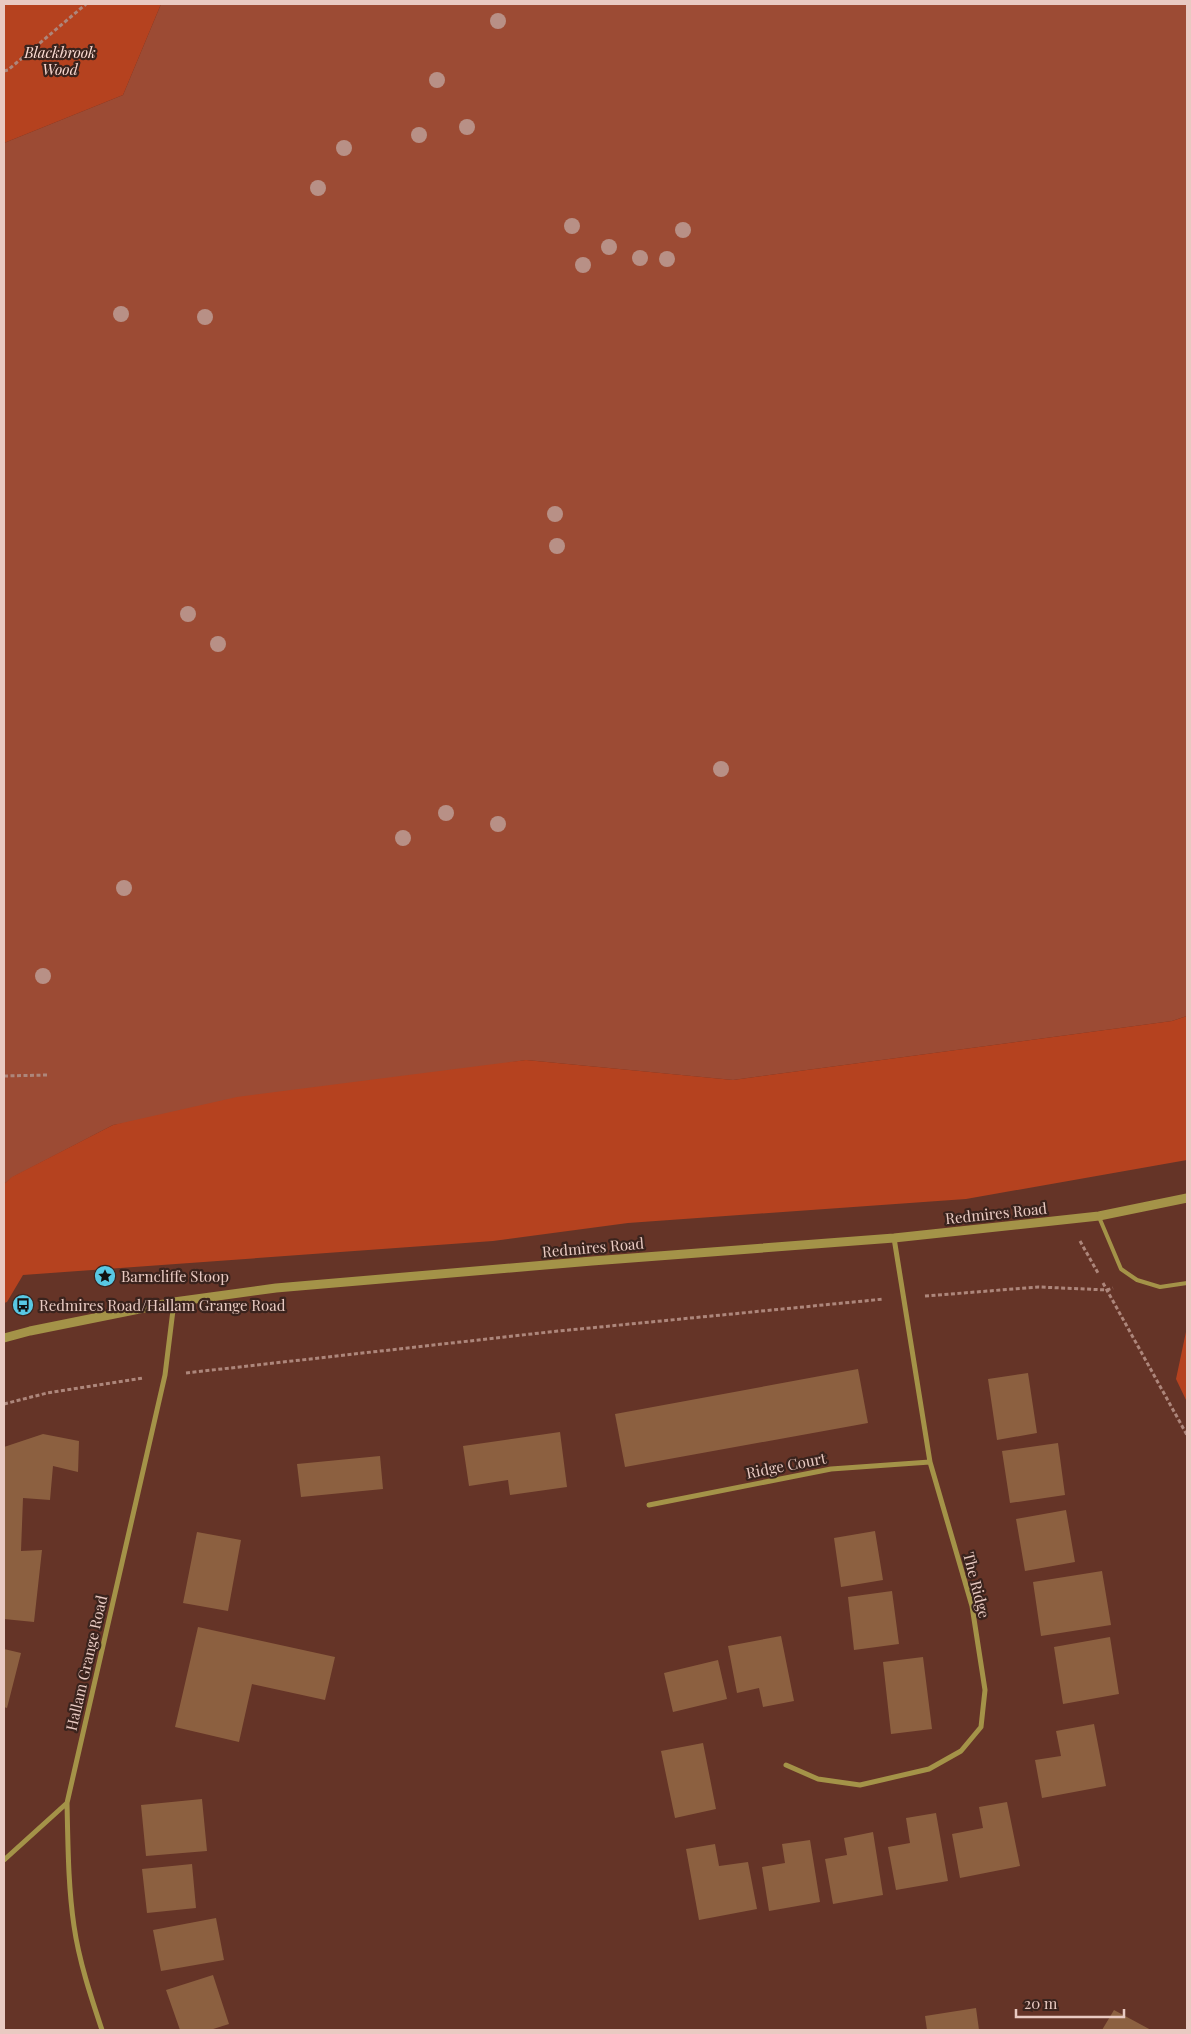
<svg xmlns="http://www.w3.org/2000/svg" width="1191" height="2034" font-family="'Playfair Display',serif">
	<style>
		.green { fill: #9c4b34 }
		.forest { fill: #b5421f }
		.building { fill: #8c6040 }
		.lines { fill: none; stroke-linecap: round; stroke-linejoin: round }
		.path { stroke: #ad867b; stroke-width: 3; stroke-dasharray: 4 2.5; stroke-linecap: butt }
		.service { stroke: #a49348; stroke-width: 4 }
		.minor { stroke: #a49348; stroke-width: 5 }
		.tertiary { stroke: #a49348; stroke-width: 9 }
		.tree { fill: #b89086 }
		.labels { text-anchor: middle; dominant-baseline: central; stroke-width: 4.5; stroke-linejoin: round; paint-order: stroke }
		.park-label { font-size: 15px; font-style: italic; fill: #fcdcd3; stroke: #3a231d }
		.street-label { font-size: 15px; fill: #e9cac2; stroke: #3a231d }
		.poi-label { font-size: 15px; fill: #e9cac2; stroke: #3a231d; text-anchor: start }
	</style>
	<rect width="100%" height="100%" fill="#653427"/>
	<path class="green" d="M161 4H1187V1016L1172 1021 733 1080 526 1060 113 1125 13 1177 4 1184V143L123 95Z"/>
	<path class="forest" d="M4 4H161L123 95 4 143Z
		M1187 1016V1160L966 1199 628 1223 493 1241 23 1275 7 1302 4 1303V1184L12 1177 113 1125 237 1097 526 1060 733 1080 1172 1021Z
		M1187 1327V1402L1176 1379Z"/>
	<path class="building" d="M858 1369 868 1423 625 1467 615 1414Z
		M1028 1373 1037 1433 997 1440 988 1379Z
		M560 1432 567 1487 510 1495 508 1480 469 1486 463 1446Z
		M43 1434 79 1441 78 1472 53 1466 50 1500 23 1498 21 1551 42 1550 34 1622 4 1619V1447Z
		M1058 1443 1065 1495 1010 1503 1002 1451Z
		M380 1456 383 1489 301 1497 297 1464Z
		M1066 1510 1075 1562 1025 1571 1016 1519Z
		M875 1531 883 1580 841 1587 834 1538Z
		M197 1532 241 1540 228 1611 183 1603Z
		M1102 1571 1111 1625 1041 1636 1033 1582Z
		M892 1591 899 1644 854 1650 848 1597Z
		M198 1627 335 1657 325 1700 252 1684 239 1742 175 1727Z
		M781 1636 794 1701 763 1707 759 1688 737 1693 728 1646Z
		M1110 1637 1119 1694 1063 1704 1054 1647Z
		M4 1649 21 1653 7 1708 4 1707Z
		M923 1657 932 1729 891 1734 883 1662Z
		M718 1660 727 1699 673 1712 664 1673Z
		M1094 1724 1106 1786 1042 1798 1035 1760 1061 1756 1056 1731Z
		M703 1743 716 1809 675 1818 661 1751Z
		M202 1799 207 1851 146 1856 141 1805Z
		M1007 1802 1020 1866 960 1878 952 1834 983 1828 979 1807Z
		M936 1813 948 1881 896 1890 888 1847 910 1843 906 1818Z
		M873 1832 883 1895 833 1904 825 1859 847 1855 844 1838Z
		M810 1840 820 1902 769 1911 762 1867 785 1863 782 1844Z
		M715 1844 719 1866 748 1862 757 1909 699 1920 686 1849Z
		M192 1864 196 1908 147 1913 142 1869Z
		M216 1918 224 1960 161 1971 153 1930Z
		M213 1975 229 2024 210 2030H180L166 1990Z
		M976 2008 979 2030H927L925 2016Z
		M1114 2010 1151 2030H1102Z"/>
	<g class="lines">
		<path class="path" d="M4 71 8 70 86 4
			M4 1076 47 1075
			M1080 1241 1098 1273
			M1103 1283 1187 1435
			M925 1296 1039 1287 1107 1290 1113 1288
			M186 1373 549 1332 884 1299
			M4 1404 47 1393 143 1378"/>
		<path class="service" d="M1099 1217 1121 1269 1137 1280 1160 1287 1187 1283"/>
		<path class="minor" d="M649 1505 831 1469 930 1462
			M786 1765 818 1779 860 1785 929 1769 961 1751 981 1727 985 1690 972 1606 930 1462 894 1238
			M4 1860 67 1803
			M102 2030C91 1997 79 1961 74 1926 68 1885 68 1844 67 1803L165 1375 174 1302"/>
		<path class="tertiary" d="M4 1338 30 1331 174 1302 276 1288 592 1261 894 1238 1099 1216 1187 1198"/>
	</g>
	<g class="tree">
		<circle cx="498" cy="21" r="8"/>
		<circle cx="437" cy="80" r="8"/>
		<circle cx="467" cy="127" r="8"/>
		<circle cx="419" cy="135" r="8"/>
		<circle cx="344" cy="148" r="8"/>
		<circle cx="318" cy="188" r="8"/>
		<circle cx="572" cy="226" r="8"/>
		<circle cx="683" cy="230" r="8"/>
		<circle cx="609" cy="247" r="8"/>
		<circle cx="640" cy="258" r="8"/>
		<circle cx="667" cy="259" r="8"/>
		<circle cx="583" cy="265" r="8"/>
		<circle cx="121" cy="314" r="8"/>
		<circle cx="205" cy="317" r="8"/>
		<circle cx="555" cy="514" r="8"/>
		<circle cx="557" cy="546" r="8"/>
		<circle cx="188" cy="614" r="8"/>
		<circle cx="218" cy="644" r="8"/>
		<circle cx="721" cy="769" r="8"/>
		<circle cx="446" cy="813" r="8"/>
		<circle cx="498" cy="824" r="8"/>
		<circle cx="403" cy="838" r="8"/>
		<circle cx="124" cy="888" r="8"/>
		<circle cx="43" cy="976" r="8"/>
	</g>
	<defs>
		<g id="sight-disc" transform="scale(1.125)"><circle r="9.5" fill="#58c8e4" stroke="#3a231d"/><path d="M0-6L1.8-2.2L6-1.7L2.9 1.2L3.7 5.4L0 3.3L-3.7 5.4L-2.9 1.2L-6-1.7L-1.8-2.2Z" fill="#111"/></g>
		<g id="bus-disc" transform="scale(1.125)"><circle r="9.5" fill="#58c8e4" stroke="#3a231d"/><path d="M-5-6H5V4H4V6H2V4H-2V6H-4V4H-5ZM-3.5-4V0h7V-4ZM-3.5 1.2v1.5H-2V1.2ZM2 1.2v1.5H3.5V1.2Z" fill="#111"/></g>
	</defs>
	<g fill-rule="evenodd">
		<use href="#sight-disc" x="105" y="1276"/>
		<use href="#bus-disc" x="23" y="1305"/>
	</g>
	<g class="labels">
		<g class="park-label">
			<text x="60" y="52">Blackbrook<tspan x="60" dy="17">Wood</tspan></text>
		</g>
		<g class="street-label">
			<text transform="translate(996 1213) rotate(-6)">Redmires Road</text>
			<text transform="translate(593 1247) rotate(-5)">Redmires Road</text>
			<text transform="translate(786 1465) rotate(-11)">Ridge Court</text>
			<text transform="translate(977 1585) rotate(76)">The Ridge</text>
			<text transform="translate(86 1663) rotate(-77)">Hallam Grange Road</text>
		</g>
		<g class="poi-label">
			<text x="121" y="1276">Barncliffe Stoop</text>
			<text x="39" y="1305">Redmires Road/Hallam Grange Road</text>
		</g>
	</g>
	<rect width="1191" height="2034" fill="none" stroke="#e9cac2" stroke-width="10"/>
	<path d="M1016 2009v8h108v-8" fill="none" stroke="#e9cac2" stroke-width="2.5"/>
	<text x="1024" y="2009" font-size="15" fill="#e9cac2" stroke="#3a231d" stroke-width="4" paint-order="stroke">20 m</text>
</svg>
